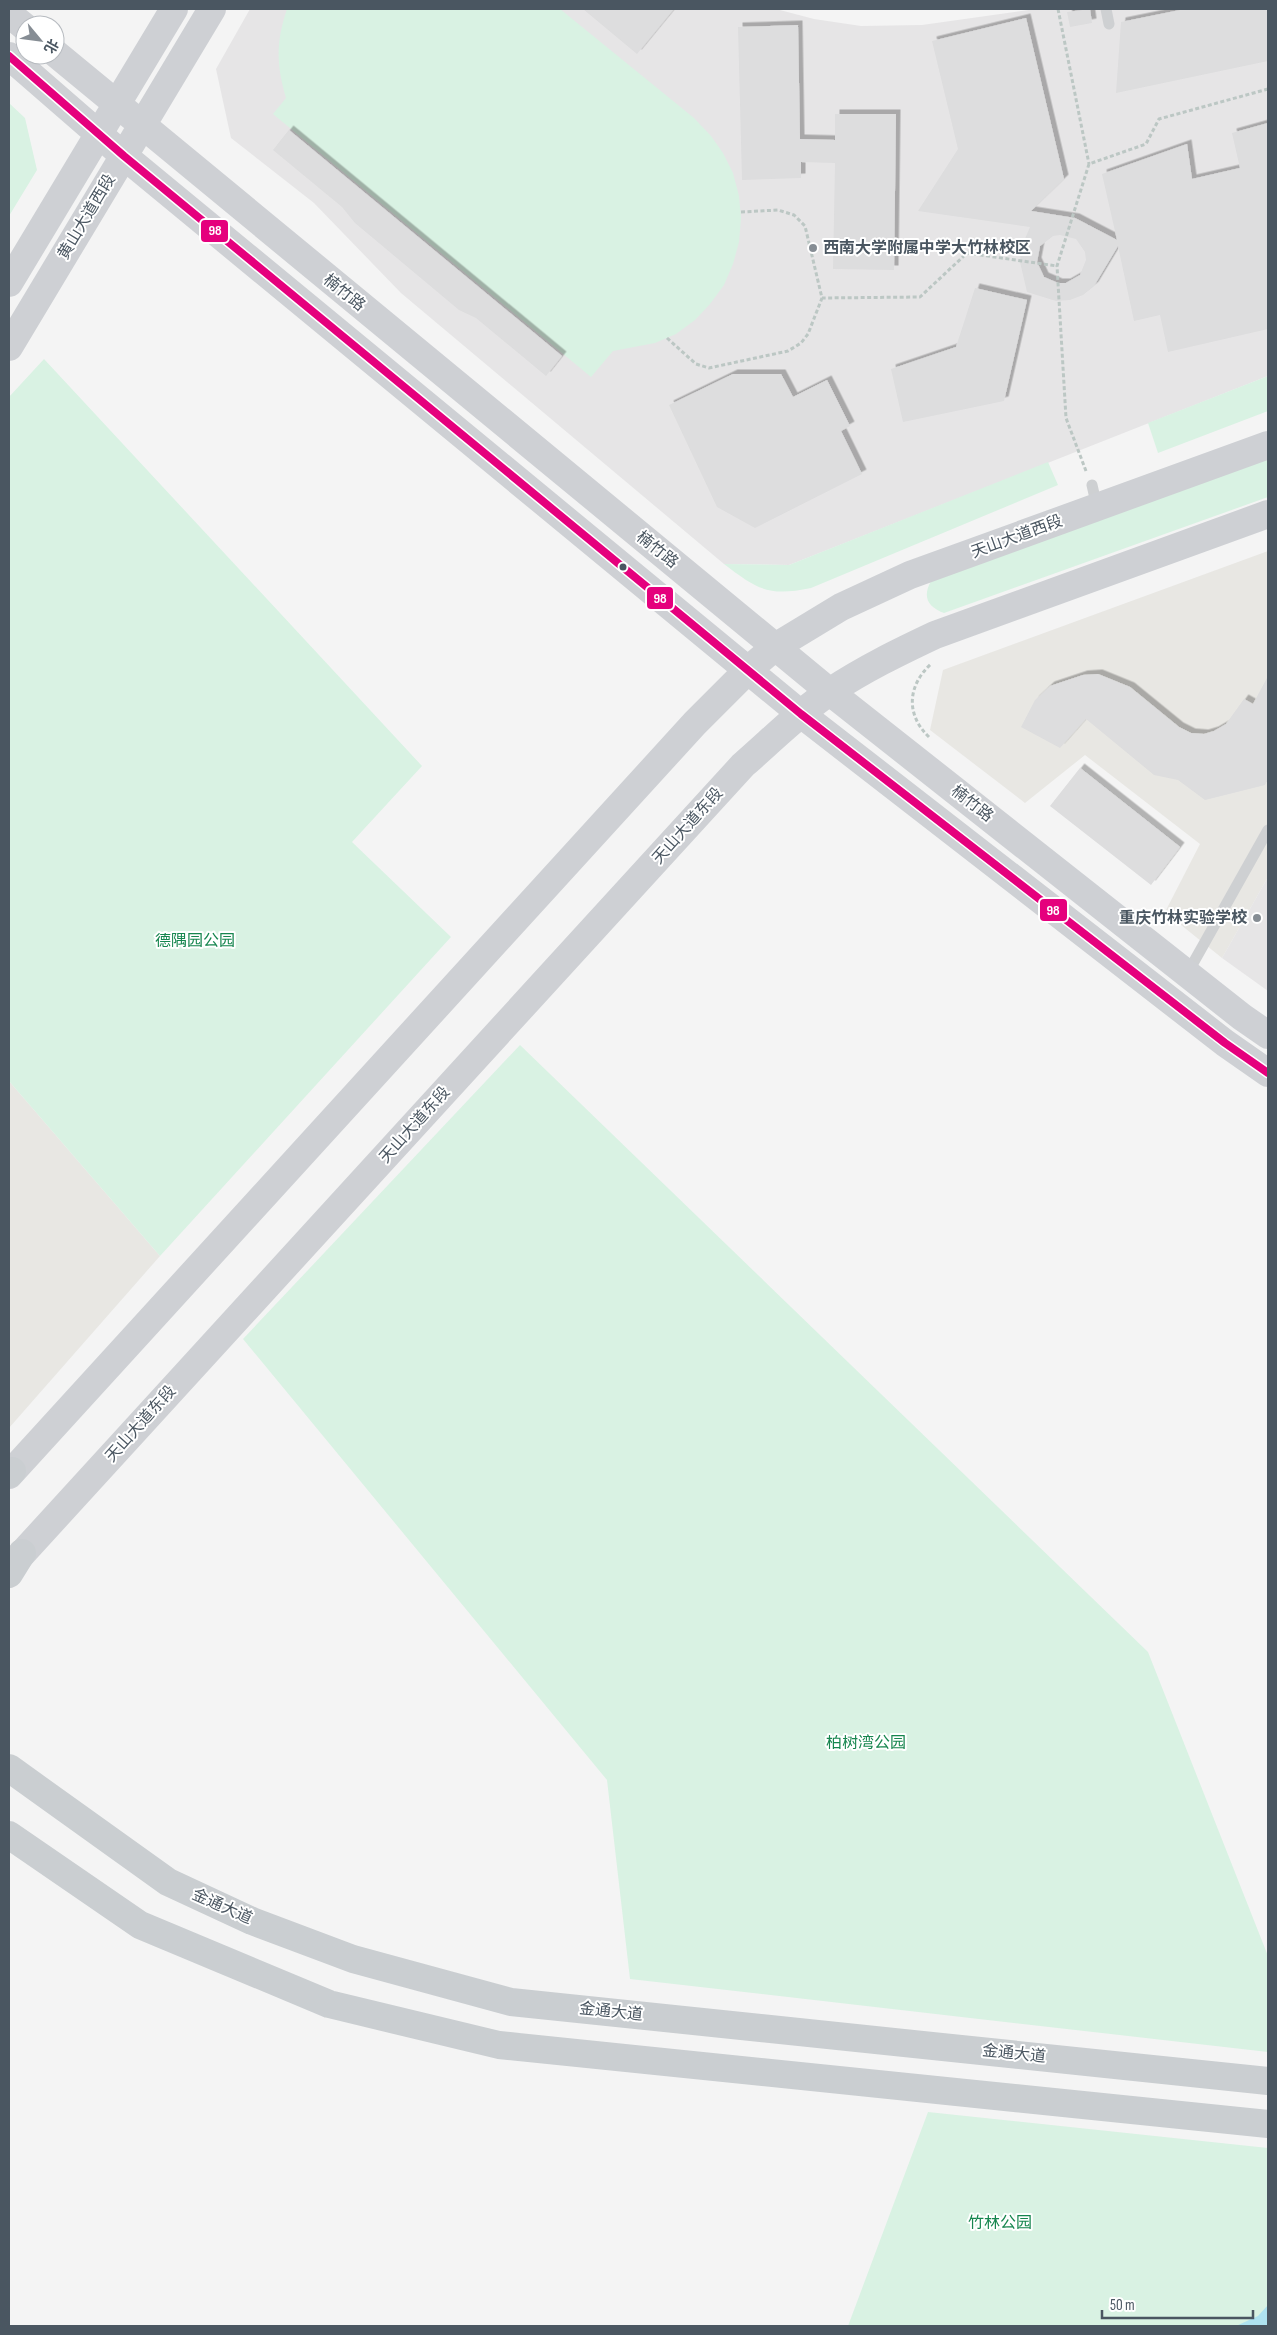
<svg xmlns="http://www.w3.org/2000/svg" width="1277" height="2335" font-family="'Sofia Sans Condensed','Noto Sans SC',sans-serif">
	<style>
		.commercial { fill: #e8e7e3 }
		.education { fill: #e6e5e6 }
		.green { fill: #d9f2e3 }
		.water { fill: #aee2f0 }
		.building { fill: #ddddde; fill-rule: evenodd; filter: url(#shadow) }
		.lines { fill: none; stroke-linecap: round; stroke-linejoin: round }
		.path { stroke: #bcc7c4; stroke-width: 3; stroke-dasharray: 4 2.5; stroke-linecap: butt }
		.service { stroke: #ced0d2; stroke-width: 11 }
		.secondary { stroke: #ced0d4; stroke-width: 28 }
		.primary { stroke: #caced1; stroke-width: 28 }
		.bus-1-casing { stroke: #fff; stroke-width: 11 }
		.bus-1 { stroke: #e5007d; stroke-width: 8 }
		.poi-dot { fill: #868d94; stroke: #fff; stroke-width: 2 }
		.bus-dot { fill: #4a5661; stroke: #fff; stroke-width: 2 }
		.labels { text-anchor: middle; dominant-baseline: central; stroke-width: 4; stroke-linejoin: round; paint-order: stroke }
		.street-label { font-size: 16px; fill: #4a5661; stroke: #fff }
		.poi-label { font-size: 16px; font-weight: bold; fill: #4a5661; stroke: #fff; text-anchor: start }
		.park-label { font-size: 16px; fill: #17864f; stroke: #fff }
		.line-badge { stroke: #fff; stroke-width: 2 }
		.badge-label { font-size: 14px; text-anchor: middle; font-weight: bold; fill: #fff }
	</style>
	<defs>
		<filter id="shadow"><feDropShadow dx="4.5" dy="-4.5" stdDeviation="0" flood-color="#0004"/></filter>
	</defs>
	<rect width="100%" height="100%" fill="#f4f4f4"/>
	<path class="commercial" d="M1268 551V877L1222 958 1165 912 1200 844 1085 755 1025 803 930 730 943 670Z
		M9 1081 160 1256 9 1428Z"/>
	<path class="education" d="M250 9H776L814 19 861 26 922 25 1036 9H1268V376L789 565 724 564 401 293 314 203 231 138 216 69Z
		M1268 877V991L1222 958Z"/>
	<path class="green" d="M287 9H560L694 118 711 136 723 153 733 173 739 196 741 218 739 242 733 264 724 285 710 304 695 320 676 334 655 343 613 351 591 377 273 114 286 98C276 64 276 42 287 9Z
		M9 103 25 118 37 170 9 216Z
		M44 359 422 766 352 842 451 937 160 1256 9 1081V397Z
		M1268 376V411L1158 453 1148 423Z
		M1268 458V497L944 613C928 607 922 597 931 581Z
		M1048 462 1058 485 811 588C768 597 757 589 724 564L789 565Z
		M520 1045 1148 1652 1268 1956V2052L630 1979 607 1780 243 1339Z
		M928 2112 1268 2148V2326H848Z"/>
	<path class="water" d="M1268 2305V2326H1236L1258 2316Z"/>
	<path class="building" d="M583 9H674L637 54Z
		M1090 9 1092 23 1070 27 1067 12Z
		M1185 9H1268V61L1116 93 1121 22Z
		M1026 18 1064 179 1031 211 1075 218 1117 240 1102 174 1187 144 1192 179 1240 168 1232 133 1268 123V329L1168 352 1160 315 1134 321 1118 246 1094 286 1083 295 1070 300 1056 301 1027 292 1020 262 1021 248 1030 227 918 211 958 149 932 41ZM1060 235 1076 239 1085 252 1086 260 1080 275 1066 283H1058L1044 277 1037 262 1040 246 1053 236Z
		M798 25 800 139 835 140V114H896L894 270 833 269 835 163 801 162V178L742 180 738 27Z
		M289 130 562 356 546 376 476 318 459 310 355 223 342 207 273 150Z
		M975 288 1027 300 1004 401 903 422 891 369 956 347Z
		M733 374H781L793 397 827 380 850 426 841 431 862 474 755 528 717 507 669 405Z
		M1098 674 1130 687 1179 727 1191 733 1204 734 1214 731 1226 724 1244 699 1253 704 1268 676V779L1265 785 1205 800 1178 780 1154 775 1086 719 1060 748 1021 727 1035 700 1050 686 1083 675Z
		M1080 768 1180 847 1151 885 1050 806Z"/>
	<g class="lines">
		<path class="path" d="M1058 9 1089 164
			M741 212 778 210 794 215 805 226 822 298 920 297 967 253 1057 266
			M667 338 696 364 709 368 788 351 801 343 808 334 822 298
			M1086 471 1066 418 1057 266 1089 164 1146 144 1159 119 1268 89
			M929 737C905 714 908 685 931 664"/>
		<path class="service" d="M1106 9 1109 24
			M1092 485 1097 507
			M1187 974 1268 830"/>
		<path class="secondary" d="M9 14 25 27
			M55 53 830 692 1242 1017 1268 1035
			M9 56 124 156 801 714 1225 1043 1268 1073
			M9 283 174 9
			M9 347 212 9
			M9 1475 695 723 748 670 775 647 841 607 910 575 1268 445
			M9 1568 743 765C772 740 799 712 831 691 864 669 899 652 935 635L1268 514"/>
		<path class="primary" d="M9 1474 12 1471
			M9 1574 22 1553
			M9 1768 168 1882 252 1921 353 1959 511 2002 1268 2081
			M9 1835 140 1925 329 2004 499 2045 1268 2124"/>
		<g class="bus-1-casing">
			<path id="bus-1" d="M9 56 124 156 801 714 1225 1043 1268 1073"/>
		</g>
		<use href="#bus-1" class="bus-1"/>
	</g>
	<g class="poi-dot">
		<circle cx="813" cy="248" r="5"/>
		<circle cx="1257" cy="918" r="5"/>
	</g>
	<circle class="bus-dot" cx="623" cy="567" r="4.5"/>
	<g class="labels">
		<g class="street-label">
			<text transform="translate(87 217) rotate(-59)">黄山大道西段</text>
			<text transform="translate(344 293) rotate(39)">楠竹路</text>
			<text transform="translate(1017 537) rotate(-20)">天山大道西段</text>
			<text transform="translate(657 550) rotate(39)">楠竹路</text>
			<text transform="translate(972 804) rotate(38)">楠竹路</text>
			<text transform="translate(688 826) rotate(-48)">天山大道东段</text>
			<text transform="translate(415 1125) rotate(-48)">天山大道东段</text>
			<text transform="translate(141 1424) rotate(-48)">天山大道东段</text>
			<text transform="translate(222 1907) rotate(24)">金通大道</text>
			<text transform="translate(611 2012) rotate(6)">金通大道</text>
			<text transform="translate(1014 2054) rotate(6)">金通大道</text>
		</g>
		<g class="poi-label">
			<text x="823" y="248">西南大学附属中学大竹林校区</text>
			<text x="1247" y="918" text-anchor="end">重庆竹林实验学校</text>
		</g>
		<g class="park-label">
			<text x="195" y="941">德隅园公园</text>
			<text x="866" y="1743">柏树湾公园</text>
			<text x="1000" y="2223">竹林公园</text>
		</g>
	</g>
	<g class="line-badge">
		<rect x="200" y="219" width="29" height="24" rx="5" fill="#e5007d"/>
		<rect x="646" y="586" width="28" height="24" rx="5" fill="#e5007d"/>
		<rect x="1039" y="898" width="29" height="24" rx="5" fill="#e5007d"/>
	</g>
	<g class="badge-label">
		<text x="215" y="235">98</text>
		<text x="660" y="603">98</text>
		<text x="1053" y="915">98</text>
	</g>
	<rect width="1277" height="2335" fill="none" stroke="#4a5661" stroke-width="20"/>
	<g transform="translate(40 40) rotate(119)"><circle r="24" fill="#ffffff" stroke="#b7bbc0"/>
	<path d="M0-4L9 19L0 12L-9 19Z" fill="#868d94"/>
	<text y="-8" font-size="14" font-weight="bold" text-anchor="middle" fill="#4a5661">北</text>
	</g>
	<path d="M1102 2310v8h151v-8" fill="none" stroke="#4a5661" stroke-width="2.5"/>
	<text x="1110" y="2310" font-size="15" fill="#4a5661" stroke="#ffffff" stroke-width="4" paint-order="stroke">50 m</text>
</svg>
